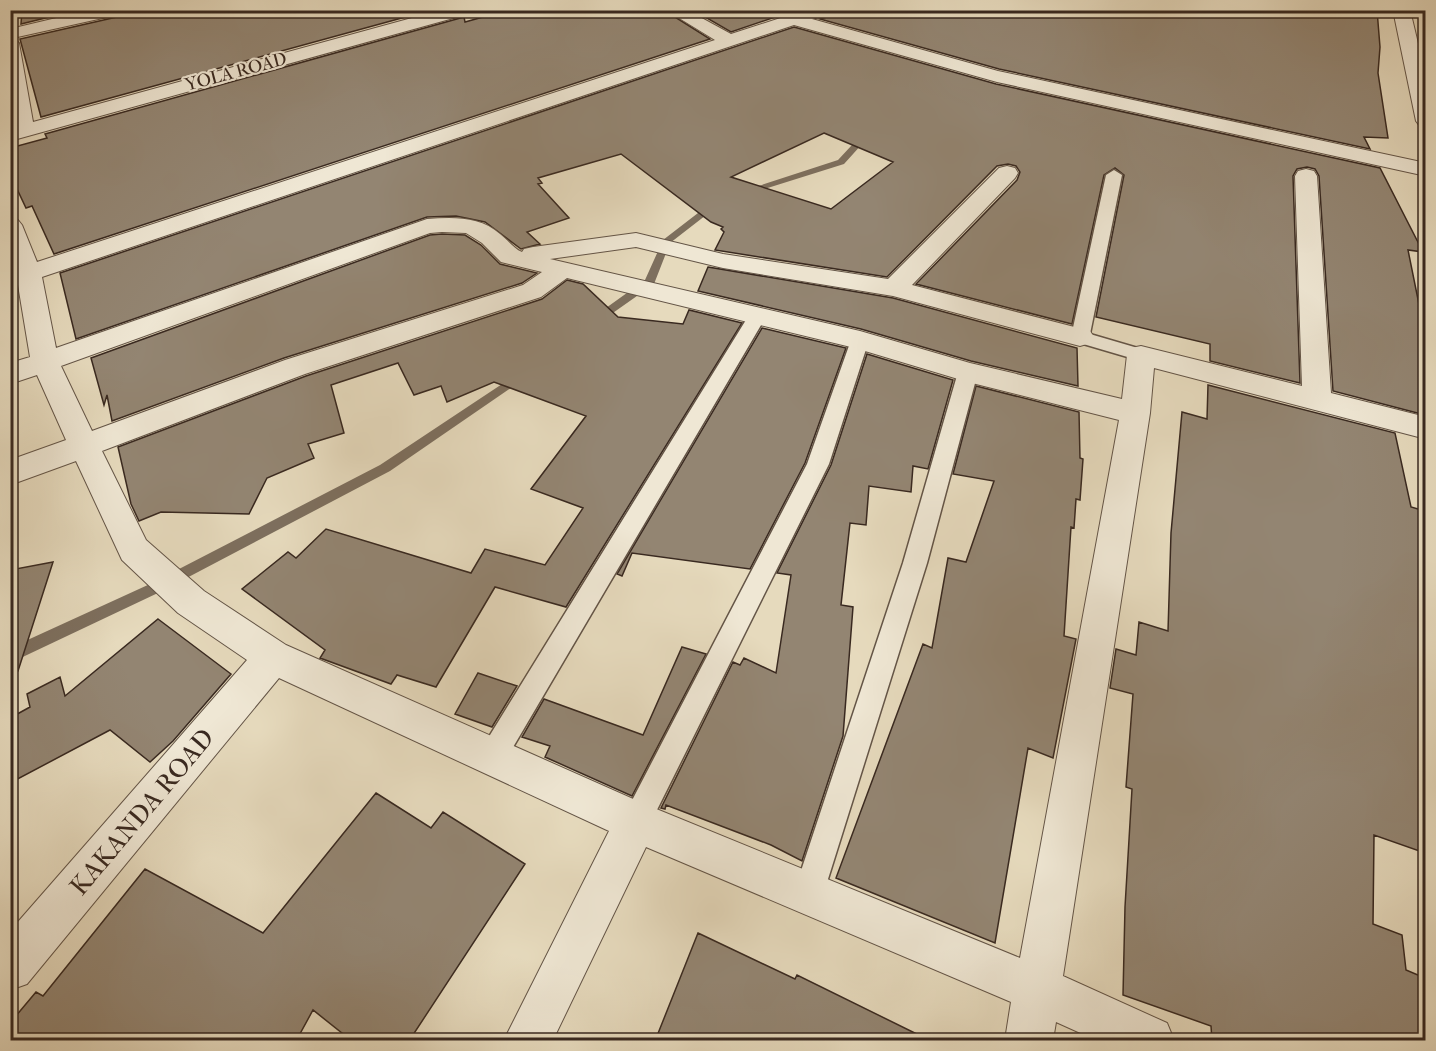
<svg xmlns="http://www.w3.org/2000/svg" width="1436" height="1051" font-family="'IM FELL French Canon',serif">
	<style>
		.lines { fill: none; stroke-linecap: round; stroke-linejoin: round }
		.stream { fill: #7d6f5e; fill-rule: evenodd }
		.building { fill: #938572; stroke: #392920; stroke-width: 1.5; fill-rule: evenodd }
		.service-casing { stroke: #645547; stroke-width: 3 }
		.minor-casing { stroke: #645547; stroke-width: 2 }
		.service { fill: #efe7d4; fill-rule: evenodd }
		.minor { fill: #efe7d4; fill-rule: evenodd }
		.labels { text-anchor: middle; dominant-baseline: central; stroke-width: 4.5; stroke-linejoin: round; paint-order: stroke }
		.far-street-label { font-size: 18px; fill: #392920; stroke: #efe7d4 }
		.near-street-label { font-size: 26px; fill: #392920; stroke: #efe7d4 }
	</style>
	<rect width="100%" height="100%" fill="#e6dabd"/>
	<filter id="stains"><feTurbulence type="fractalNoise" baseFrequency=".00333" numOctaves="4"/><feColorMatrix values="0 0 0 0 .2 0 0 0 0 .09 0 0 0 0 .02 0 0 0 .5 -.17"/></filter>
	<radialGradient id="worn" r=".72"><stop offset=".6" stop-color="#630" stop-opacity="0"/><stop offset="1" stop-color="#630" stop-opacity=".3"/></radialGradient>
	<g class="lines">
		<path class="stream" d="M865 131 872 133 844 164 748 194 740 192 838 160Z
			M711 203 719 205 670 243 654 284 600 322H592V318L645 280 663 240Z
			M520 372 524 373 526 376 524 379 390 471 160 592 10 663V648L150 584 380 465Z"/>
	</g>
	<path class="building" d="M22 10H78L21 24Z
		M125 10H431L41 117 20 39 121 16Z
		M508 10H664L710 39 54 254 32 206 26 208 10 174V148L47 138 45 134 464 17 465 22Z
		M693 10H796L731 32Z
		M833 10H1377L1380 47 1378 73 1388 138 1364 137 1370 149 999 69 820 19 830 16Z
		M794 27 996 84 1380 168 1423 252 1408 250 1425 334V415L1333 391 1319 176 1315 169 1307 167 1297 169 1293 176 1300 383 1210 361V344L1096 317 1124 175 1115 168 1104 175 1072 324 916 284 1017 180 1020 172 1016 166 1008 164 997 166 887 277 715 250 724 232 721 229 723 227 711 222 621 154 538 178 542 183 538 184 569 218 527 232 540 244 521 249 485 222 456 216 427 217 76 339 60 273ZM824 133 893 162 831 209 731 177Z
		M442 234 465 235 481 245 500 264 537 273 522 283 284 358 112 421 107 395 104 405 91 358 430 235Z
		M708 267 893 298 1077 348 1078 386 971 361 861 329 698 291Z
		M567 280 583 284 618 317 683 324 689 310 742 323 566 607 495 587 436 687 397 675 391 684 320 658 325 650 242 589 288 552 296 558 326 529 471 573 485 549 545 565 583 508 531 489 586 416 494 382 447 402 441 386 414 395 398 363 331 385 344 433 308 444 314 458 267 478 249 514 161 512 139 521 131 504 118 447 306 376 542 299Z
		M762 328 846 348 805 463 750 569 632 553 622 576 617 574Z
		M867 354 953 380 928 469 913 466 911 492 869 486 866 525 850 523 841 605 853 607 843 736 802 861 771 845 666 805 665 809 661 808 733 662 740 665 744 658 776 673 791 575 777 573 831 465Z
		M1208 385 1395 433 1411 507 1425 511V853L1374 835 1373 924 1402 935 1406 970 1425 978V1041H1212L1211 1026 1123 995 1125 907 1132 789 1126 787 1133 694 1110 688 1116 649 1136 655 1139 622 1168 631 1171 533 1182 412 1207 419Z
		M976 386 1079 412 1080 458 1083 459 1080 500 1076 499 1074 528 1071 527 1064 636 1076 639 1053 758 1028 748 995 943 836 878 923 644 932 648 948 558 966 562 994 481 953 474Z
		M53 562 18 671 10 670V570Z
		M158 619 231 674 173 741 150 762 110 730 10 783V718L30 707 27 694 60 677 65 696Z
		M682 647 706 654 632 796 545 757 550 746 522 737 544 699 643 735Z
		M478 673 517 686 492 727 455 714Z
		M376 793 431 828 443 812 525 864 409 1041H352L313 1010 296 1041H10V1023L36 992 43 996 145 869 263 933Z
		M698 933 795 979 797 975 931 1041H655Z"/>
	<g class="lines">
		<g class="service-casing">
			<path id="service" d="M1114 170 1122 175 1090 334 1148 351 1150 355 1148 359 1141 361 1073 341 1071 337 1106 175Z
				M758 309 764 311 767 315 502 766 492 770 482 766 478 757 482 748 749 315 752 311Z
				M860 334 867 336 869 340 829 464 646 832 636 836 626 832 622 822 626 812 807 464 851 340 853 336Z
				M968 365 975 367 978 372 927 563 823 895 819 906 808 910 797 906 793 895 903 563 958 372 961 367Z"/>
		</g>
		<g class="minor-casing">
			<path id="minor" d="M90 10H123L121 14 13 38 19 43 33 122 441 10H470L468 14 10 141V128H13L10 108V29Z
				M666 10H687L731 34 805 10H831L829 14 812 19 998 71 1426 163V176L997 82 794 25 42 277 56 348 427 219C453 217 480 216 500 234 508 240 514 249 522 252L524 249 533 247 636 233 723 254 888 279 999 168 1007 166 1015 168 1018 173 1015 178 912 285 1090 331 1094 337 1090 343 1080 346 893 296 723 268 636 247 550 259 860 331 970 363 1122 399 1127 355 1131 348 1141 346 1302 386 1295 176 1298 171 1306 169 1314 171 1317 176 1331 393 1426 417V439L1154 368 1150 413 1063 976 1167 1023 1174 1040H1096L1056 1022 1053 1040H1005L1011 1002 646 847 553 1040H504L609 831 279 678 27 984 10 990V931L247 660 178 613 122 560 76 461 10 485V460L66 440 37 375 10 384V363L30 357 18 285 10 287V270L15 269 10 258V218L18 220 22 225 37 262 715 40ZM442 232 466 233 482 243 501 262 542 272 523 285 285 360 92 431 61 366 430 233ZM567 278 855 348 968 382 1119 420 1020 958 649 806 286 645 204 591 146 540 102 451 305 374 541 297Z
				M1393 10H1410L1426 77V127L1419 125 1416 121Z"/>
		</g>
		<use href="#service" class="service"/>
		<use href="#minor" class="minor"/>
	</g>
	<g class="labels">
		<g class="far-street-label">
			<text transform="translate(236 72) rotate(-15)">YOLA ROAD</text>
		</g>
		<g class="near-street-label">
			<text transform="translate(142 812) rotate(-50)">KAKANDA ROAD</text>
		</g>
	</g>
	<rect width="1436" height="1051" fill="none" stroke="#e6dabd" stroke-width="36"/>
	<rect x="12" y="12" width="1412" height="1027" fill="none" stroke="#392920" stroke-width="3"/>
	<rect x="18" y="18" width="1400" height="1015" fill="none" stroke="#392920" stroke-width="1.5"/>
	<rect width="100%" height="100%" filter="url(#stains)"/>
	<rect width="100%" height="100%" fill="url(#worn)"/>
</svg>
